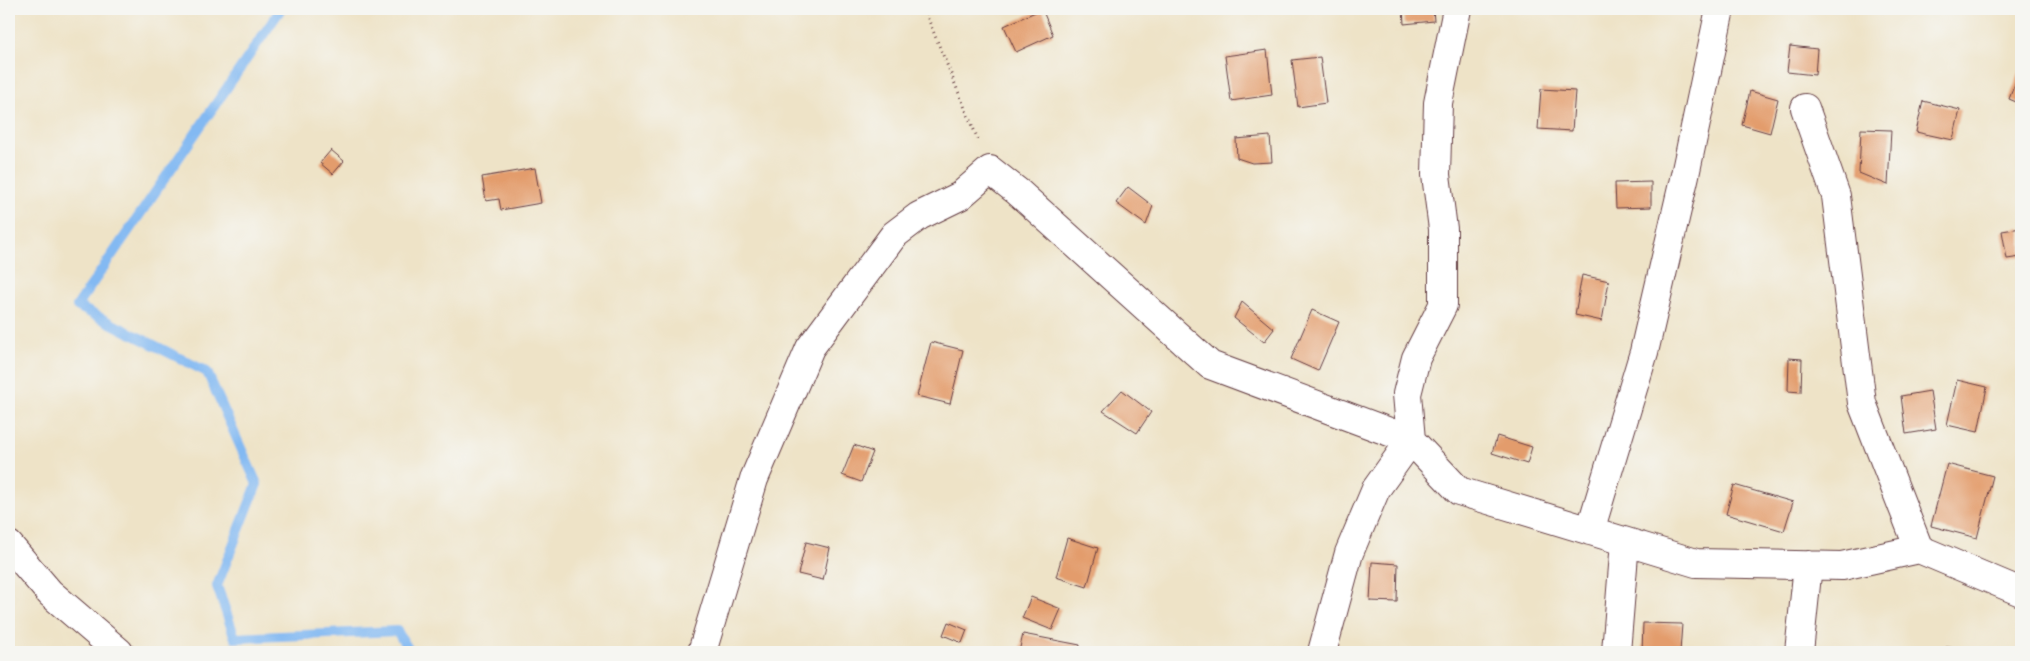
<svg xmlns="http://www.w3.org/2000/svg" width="2030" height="661" font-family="Kalam,sans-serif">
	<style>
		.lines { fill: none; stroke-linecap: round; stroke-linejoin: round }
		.stream { stroke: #83b9f2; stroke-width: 10 }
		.building { fill: #e39c6c }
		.minor-casing { stroke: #633c42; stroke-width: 30 }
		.path { stroke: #633c42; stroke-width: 3; stroke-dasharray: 1 4; stroke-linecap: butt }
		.minor { stroke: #fff; stroke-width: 28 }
	</style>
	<rect width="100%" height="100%" fill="#f6f6f2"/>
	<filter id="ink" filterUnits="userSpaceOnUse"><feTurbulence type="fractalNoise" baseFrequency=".02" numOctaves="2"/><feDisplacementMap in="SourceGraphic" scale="10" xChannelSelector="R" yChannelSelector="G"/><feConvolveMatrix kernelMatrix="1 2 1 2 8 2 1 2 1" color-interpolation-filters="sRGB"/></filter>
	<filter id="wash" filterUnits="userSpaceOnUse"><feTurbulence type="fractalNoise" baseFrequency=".0096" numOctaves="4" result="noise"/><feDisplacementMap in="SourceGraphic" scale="20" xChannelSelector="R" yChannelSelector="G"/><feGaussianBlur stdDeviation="1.12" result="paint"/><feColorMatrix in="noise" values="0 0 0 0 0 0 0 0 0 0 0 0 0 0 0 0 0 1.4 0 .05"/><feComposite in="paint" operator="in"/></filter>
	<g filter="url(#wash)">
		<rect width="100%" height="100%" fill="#eee3c7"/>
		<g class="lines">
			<path class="stream" d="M281 9 77 306 207 372 257 484 217 586 235 638 397 631 410 652"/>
		</g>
		<g id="blocks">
			<path class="building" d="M1042 9 1053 35 1016 52 1004 26Z
				M1403 9H1433L1434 21 1404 24Z
				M1790 46 1817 49 1815 75 1787 72Z
				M1267 50 1272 95 1231 101 1225 56Z
				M1320 57 1326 103 1298 107 1292 60Z
				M2021 68V104L2009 99Z
				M1541 89 1575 91 1572 131 1538 129Z
				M1750 91 1778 99 1770 133 1742 125Z
				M1923 101 1960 110 1953 140 1916 132Z
				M1861 129 1891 130 1888 185 1859 173Z
				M1270 136 1272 162 1252 163 1237 158 1236 139Z
				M331 150 344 161 333 174 320 163Z
				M535 168 541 203 501 210 499 199 486 201 482 177Z
				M1651 182V207L1616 208 1615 183Z
				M1128 187 1153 206 1146 225 1116 203Z
				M2021 228V257L2007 259 2002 231Z
				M1582 275 1609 281 1602 321 1575 315Z
				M1242 302 1274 329 1264 342 1234 318Z
				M1312 310 1339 322 1318 371 1291 359Z
				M931 342 963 350 950 404 917 396Z
				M1789 358 1802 359 1801 392 1788 391Z
				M1957 380 1987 387 1978 432 1947 425Z
				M1122 390 1151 412 1137 433 1103 411Z
				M1930 391 1936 429 1906 434 1901 396Z
				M1497 436 1532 447 1527 464 1492 453Z
				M854 445 873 452 861 482 842 475Z
				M1947 464 1993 476 1977 538 1931 526Z
				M1734 485 1793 502 1784 531 1726 514Z
				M1067 538 1098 548 1087 587 1056 577Z
				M806 542 830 548 823 580 798 574Z
				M1372 562 1398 564 1397 602 1370 601Z
				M1031 597 1061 609 1052 630 1022 618Z
				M948 622 967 630 962 643 943 635Z
				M1643 623 1682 624 1680 652H1642Z
				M1023 634 1080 645 1079 652H1019Z
				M1946 647 1985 650 1984 652H1946Z"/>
		</g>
	</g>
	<g filter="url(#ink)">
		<use href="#blocks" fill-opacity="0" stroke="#633c42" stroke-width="1"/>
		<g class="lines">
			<g class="minor-casing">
				<path id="minor" d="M1805 108 1836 196 1862 403 1919 549
					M1590 531 1644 352 1685 175 1720 9
					M9 545 50 593 119 652
					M702 652 754 479 810 348 894 235 919 216 960 196 990 170 1018 192 1210 365 1411 440 1459 491 1696 563 1842 566 1919 549 2021 592
					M1322 652 1349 553 1376 489 1411 440 1407 394 1416 358 1443 305V229L1436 175 1438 103 1457 9
					M1616 652 1625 542
					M1799 652 1808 565"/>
			</g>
			<path class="path" d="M924 9 979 142"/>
			<use href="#minor" class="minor"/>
		</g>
	</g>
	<rect width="2030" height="661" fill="none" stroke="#f6f6f2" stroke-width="30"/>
</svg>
